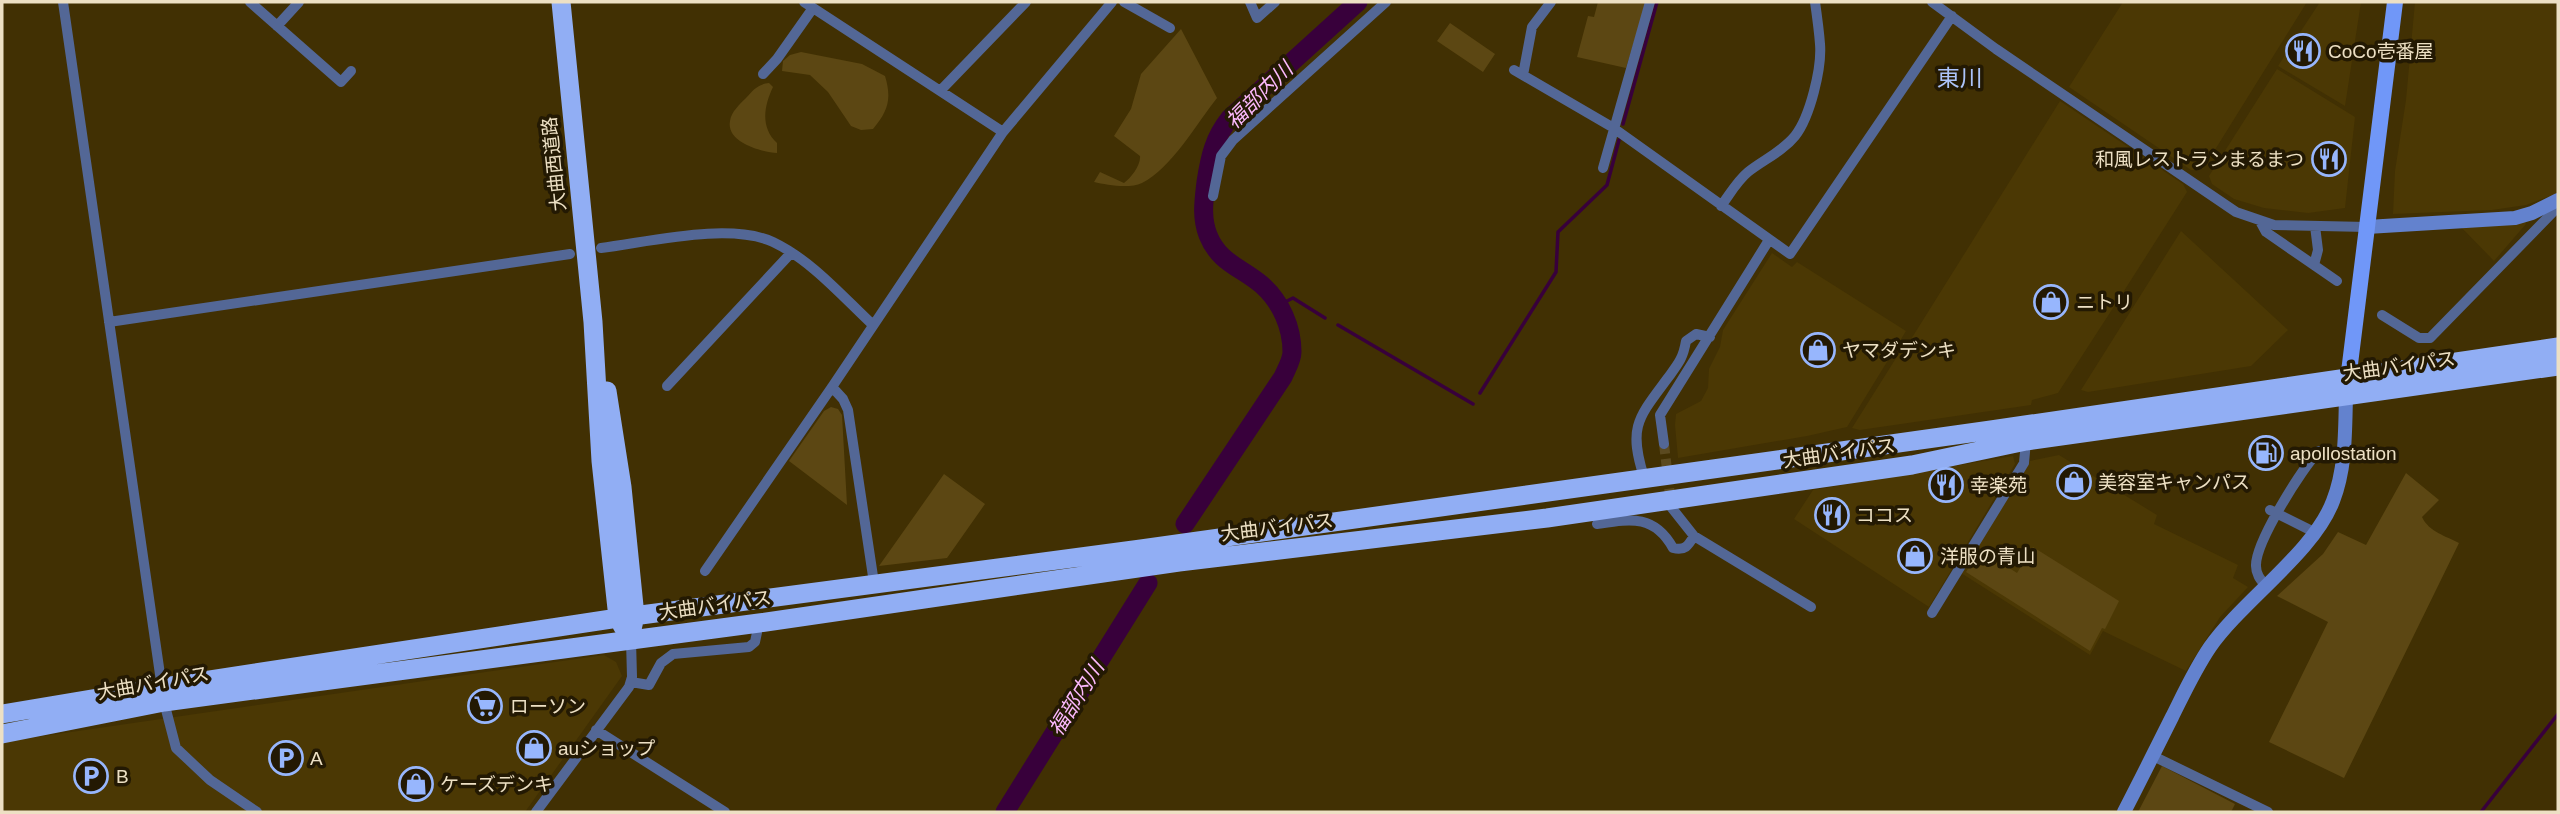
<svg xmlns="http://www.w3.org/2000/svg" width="2560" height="814" font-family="Helvetica,'Noto Sans JP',sans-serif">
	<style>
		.built { fill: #4b3804 }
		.green { fill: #5c4713 }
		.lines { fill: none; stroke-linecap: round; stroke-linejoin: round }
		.stream { stroke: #38003b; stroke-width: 3.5 }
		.river { stroke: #38003b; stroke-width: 19 }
		.street-tunnel { stroke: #5b4a20; stroke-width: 10; stroke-dasharray: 10 5; stroke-linecap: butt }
		.street { stroke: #536796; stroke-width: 10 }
		.secondary { stroke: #6382ce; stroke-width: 14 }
		.primary { stroke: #7097f8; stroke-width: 16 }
		.highway { stroke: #91aef4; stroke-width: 19 }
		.labels { text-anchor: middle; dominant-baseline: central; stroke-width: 7; stroke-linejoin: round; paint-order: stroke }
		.poi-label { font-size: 19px; fill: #ede0c4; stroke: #231903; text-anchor: start }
		.street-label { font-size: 19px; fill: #ede0c4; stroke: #231903 }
		.water-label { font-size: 21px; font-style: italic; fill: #fcb9fd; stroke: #231903 }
		.quarter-label { font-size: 23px; fill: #acc3f9; stroke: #231903 }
	</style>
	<rect width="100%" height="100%" fill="#413003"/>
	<path class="built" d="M2123 2H2307L2203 169 2191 170 2069 87Z
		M2320 2H2361L2345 106 2278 66Z
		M2415 2H2558V193L2526 205 2492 210 2393 214 2395 171 2406 100Z
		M2277 69 2355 117 2345 208 2308 213 2264 208 2234 199 2212 184 2209 176Z
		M2060 101 2183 184 2187 192 2124 291 2058 393 2032 400 2031 405 1860 430 1852 428 1898 355 1913 336Z
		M2525 221 2526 224 2494 261 2460 226Z
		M2181 231 2288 330 2251 366 2088 392 2081 390Z
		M1772 253 1792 267 1797 262 1906 331 1847 427 1807 436 1678 458 1675 425 1676 414 1701 401 1708 388 1709 369 1720 347 1723 330Z
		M2059 455 2157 515 2154 524 2238 565 2233 578 2248 587 2220 617 2186 671 2103 631 2090 655 1961 573 2030 461Z
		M2013 456 2015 464 1929 607 1794 519 1813 490Z
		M604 655 616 662 622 676 525 812H2V742Z"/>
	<path class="green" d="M1598 2 1646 3 1626 68 1577 57 1588 16 1594 17Z
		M1450 23 1495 54 1483 72 1437 41Z
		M1181 29 1217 98C1197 123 1171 169 1142 183 1129 189 1107 185 1094 182L1100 172 1124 183C1131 178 1141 165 1140 156L1114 136 1131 109 1141 74Z
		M801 52 862 64 885 76C892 99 888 111 873 129L861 130 851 126 828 92 810 75 782 71 783 61 790 55Z
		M769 83 773 87C764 106 760 127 777 143V153C762 152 726 143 730 121 731 112 740 104 746 98 753 90 758 84 769 83Z
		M831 407 838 409 842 415 847 505 789 461 824 411Z
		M2406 473 2439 500 2422 517C2429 532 2446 536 2459 543L2344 778 2269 742 2328 622 2277 596 2323 554 2338 532 2366 545Z
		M944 474 985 504 947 558 879 566Z
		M2033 547 2119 601 2105 629 2102 628 2090 651 1966 572 1980 549 2017 573Z
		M2162 766 2235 804 2231 812H2138Z"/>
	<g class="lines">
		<path class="stream" d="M1623 124 1657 2
			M1279 305 1293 298 1325 318
			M1338 325 1473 404
			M1480 393 1556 272 1558 232 1607 185 1619 140
			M2481 812 2558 714"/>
		<path class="river" d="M1185 524 1283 377C1286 370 1292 360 1292 352 1292 327 1281 302 1262 285 1241 267 1219 263 1208 235 1201 217 1204 200 1206 182 1210 156 1214 138 1230 118L1358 2
			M1005 812 1148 583"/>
		<path class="street-tunnel" d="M1664 444 1671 504"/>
		<path class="street" d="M63 2 164 702 176 748 210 780 257 812
			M250 2 341 82 351 71
			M804 2 1003 132
			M1124 2 1170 28
			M1250 2 1257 18 1275 2
			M1932 2 1996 49 2236 212 2274 225 2367 227
			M277 26 299 2
			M1514 70 1612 127 1790 254 1952 16
			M763 74 777 59 813 8
			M1523 75 1532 27 1551 2
			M941 90 1026 2
			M1603 168 1650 2
			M1213 196 1221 156 1233 140 1386 2
			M1721 206C1730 194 1737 181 1748 172 1763 160 1782 152 1795 136 1810 117 1822 68 1820 44 1819 30 1817 16 1815 2
			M2260 221 2266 232 2337 281
			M601 248C649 242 729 222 773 242 811 260 842 296 873 325
			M2314 265 2318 250 2315 226
			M2382 315 2419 338H2430L2558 207
			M109 322 570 254
			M667 386 791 253
			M832 387 843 399 848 410 874 583
			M1664 444 1660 415 1769 240
			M1644 477C1628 427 1638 418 1667 379 1678 364 1683 359 1686 341L1696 334 1710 337
			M1671 507 1694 536 1811 607
			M2270 510 2314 532
			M1597 524C1630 519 1654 514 1673 548 1685 551 1688 546 1694 536
			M705 571 832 387 1003 132 1112 2
			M2265 585C2260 579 2256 574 2256 566 2255 543 2302 468 2319 451
			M1932 613 2024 463 2026 441
			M631 682 649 685 661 663 673 654 749 647 755 642 759 623
			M596 730 725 812
			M2153 756 2268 812
			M536 812 629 687 632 677 631 640"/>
		<path class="secondary" d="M2367 227 2515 218 2532 213 2558 200
			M2124 812C2140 781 2156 749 2172 717 2184 693 2195 669 2210 647 2243 600 2314 552 2333 501 2346 468 2345 431 2346 396"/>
		<path class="primary" d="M2347 388 2395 2"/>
		<path class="highway" d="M561 2 593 322 601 461 618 618 623 627
			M607 391 622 487 635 616 632 629
			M2 714 163 687 618 618 1141 549 1991 430 2558 347
			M2 734 164 702 759 623 1179 562 1547 518 1912 465 2026 441 2558 366"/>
	</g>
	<defs>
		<g id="restaurant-ring" transform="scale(1.75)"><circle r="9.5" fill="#231903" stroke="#97b6fd" stroke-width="1.5"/><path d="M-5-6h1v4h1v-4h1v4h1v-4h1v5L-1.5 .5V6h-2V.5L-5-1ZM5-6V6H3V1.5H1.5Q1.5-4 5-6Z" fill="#97b6fd"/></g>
		<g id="shop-ring" transform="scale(1.75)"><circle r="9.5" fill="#231903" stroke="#97b6fd" stroke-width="1.5"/><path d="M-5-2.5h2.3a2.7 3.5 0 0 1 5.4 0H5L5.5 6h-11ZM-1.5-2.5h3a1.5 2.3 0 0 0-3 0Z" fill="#97b6fd"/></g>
		<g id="fuel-ring" transform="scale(1.75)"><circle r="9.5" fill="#231903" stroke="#97b6fd" stroke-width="1.5"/><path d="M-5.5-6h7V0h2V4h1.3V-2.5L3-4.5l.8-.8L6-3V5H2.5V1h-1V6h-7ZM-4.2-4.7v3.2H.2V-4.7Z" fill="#97b6fd"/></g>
		<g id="supermarket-ring" transform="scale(1.75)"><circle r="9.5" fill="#231903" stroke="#97b6fd" stroke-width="1.5"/><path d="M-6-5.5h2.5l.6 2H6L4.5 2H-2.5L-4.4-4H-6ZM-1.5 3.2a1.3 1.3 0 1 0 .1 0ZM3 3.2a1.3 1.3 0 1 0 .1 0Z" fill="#97b6fd"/></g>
		<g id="parking-ring" transform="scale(1.75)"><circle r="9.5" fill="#231903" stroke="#97b6fd" stroke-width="1.5"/><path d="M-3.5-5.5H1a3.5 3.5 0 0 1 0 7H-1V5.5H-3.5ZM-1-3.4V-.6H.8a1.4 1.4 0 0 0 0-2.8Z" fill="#97b6fd"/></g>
	</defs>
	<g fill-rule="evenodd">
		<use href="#restaurant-ring" x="2303" y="51"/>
		<use href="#restaurant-ring" x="2329" y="159"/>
		<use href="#shop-ring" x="2051" y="302"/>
		<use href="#shop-ring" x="1818" y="350"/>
		<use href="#fuel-ring" x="2266" y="453"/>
		<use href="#shop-ring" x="2074" y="482"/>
		<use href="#restaurant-ring" x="1946" y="485"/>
		<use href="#restaurant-ring" x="1832" y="515"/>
		<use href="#shop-ring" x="1915" y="556"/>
		<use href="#supermarket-ring" x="485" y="706"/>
		<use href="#shop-ring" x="534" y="748"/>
		<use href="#parking-ring" x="286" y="758"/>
		<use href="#parking-ring" x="91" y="776"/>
		<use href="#shop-ring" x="416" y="784"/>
	</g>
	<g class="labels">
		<g class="poi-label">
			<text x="2328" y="51">CoCo壱番屋</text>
			<text x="2304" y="159" text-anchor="end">和風レストランまるまつ</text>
			<text x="2076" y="302">ニトリ</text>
			<text x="1842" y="350">ヤマダデンキ</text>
			<text x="2290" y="453">apollostation</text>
			<text x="2098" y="482">美容室キャンパス</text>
			<text x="1970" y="485">幸楽苑</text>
			<text x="1856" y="515">ココス</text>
			<text x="1940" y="556">洋服の青山</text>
			<text x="510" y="706">ローソン</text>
			<text x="558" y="748">auショップ</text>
			<text x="310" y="758">A</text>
			<text x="116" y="776">B</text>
			<text x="440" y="784">ケーズデンキ</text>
		</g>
		<g class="street-label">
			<text transform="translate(554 164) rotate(-96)">大曲西道路</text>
			<text transform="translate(2399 366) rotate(-8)">大曲バイパス</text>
			<text transform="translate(1839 453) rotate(-8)">大曲バイパス</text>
			<text transform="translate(1277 527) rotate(-7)">大曲バイパス</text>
			<text transform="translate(715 605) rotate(-8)">大曲バイパス</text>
			<text transform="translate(153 683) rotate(-10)">大曲バイパス</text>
		</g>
		<g class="water-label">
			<text transform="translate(1259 95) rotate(-45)">福部内川</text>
			<text transform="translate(1076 698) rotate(-58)">福部内川</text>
		</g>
		<g class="quarter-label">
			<text x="1960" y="78">東川</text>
		</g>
	</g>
	<rect width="2560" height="814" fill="none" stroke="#ede0c4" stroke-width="7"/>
</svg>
